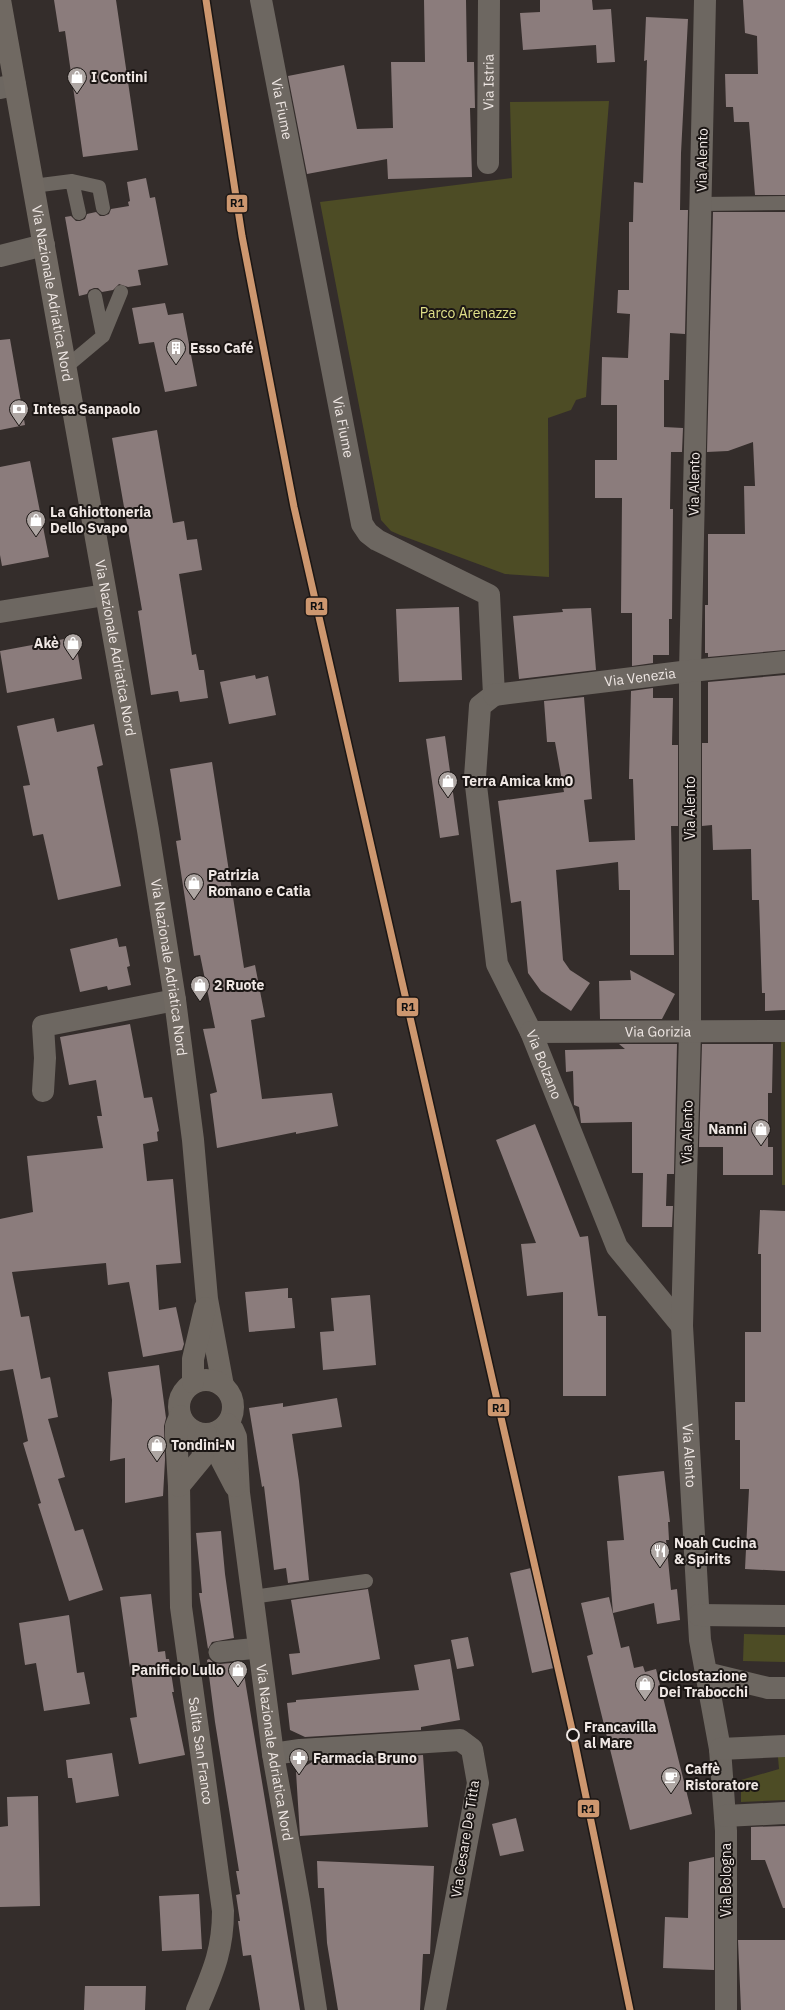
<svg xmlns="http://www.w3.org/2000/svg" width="785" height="2010" font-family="'IBM Plex Sans',sans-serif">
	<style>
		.green { fill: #4d4c25 }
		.building { fill: #8b7c7c }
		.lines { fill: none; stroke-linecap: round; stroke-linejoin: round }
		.service { stroke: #6d6761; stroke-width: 14 }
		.pedestrian { stroke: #6d6761; stroke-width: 21 }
		.minor { stroke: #6d6761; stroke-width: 22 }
		.secondary { stroke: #706962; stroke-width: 22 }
		.rail-1-casing { stroke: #1b1614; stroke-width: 10 }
		.rail-1 { stroke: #cd976f; stroke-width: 7 }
		.stop-dot { fill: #1b1614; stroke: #efe7e4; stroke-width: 2 }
		.labels { text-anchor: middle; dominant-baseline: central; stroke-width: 4; stroke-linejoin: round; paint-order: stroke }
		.poi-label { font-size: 14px; font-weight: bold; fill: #efe7e4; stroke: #1b1614; text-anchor: start }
		.street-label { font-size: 14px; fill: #efe7e4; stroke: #1b1614 }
		.park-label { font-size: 14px; fill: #e0e088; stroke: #1b1614 }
		.stop-label { font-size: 14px; font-weight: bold; fill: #efe7e4; stroke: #1b1614; text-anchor: start }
		.line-badge { stroke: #1b1614; stroke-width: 1.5 }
		.pale-badge-label { font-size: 11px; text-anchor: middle; font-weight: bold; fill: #111 }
	</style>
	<rect width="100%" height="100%" fill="#342d2b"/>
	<path class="green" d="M609 101 586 397 576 400 571 410 548 418 549 577 505 574 400 535 391 531 381 520 320 202 512 178 510 102Z
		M781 1034H785V1185H782Z
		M744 1634 785 1635V1662L743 1661Z
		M785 1756V1800L741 1802V1780L779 1769 778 1757Z"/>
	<path class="building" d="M54 0H116L138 150 83 157 65 31 59 32Z
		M424 0H466L467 62H474L475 108H470L472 177 388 179 387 159 307 174 288 76 344 65 357 129 393 128 391 62H425Z
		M540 0H592L593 10 611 9 615 62 597 63 596 45 523 50 520 13 540 12Z
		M743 0H785V195H755L749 122H734L733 107H726L725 74H758L757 36 745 33Z
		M646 17 688 19 681 153 680 210H688L685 334 670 333 669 380H664V427L683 428 682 452H671L670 509H673L672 619H669V655H653V663L632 666V613H621L622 498H595V460H617V405H601L602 357 628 358 630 314 617 313 618 290H629V222H633L634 182 643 183 647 60 644 61Z
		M146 178 150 198 155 197 168 265 138 270 141 285 128 287 119 284 113 290 102 292 98 288H94L89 290 87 294 79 296 65 217 71 216 76 221H80L85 219 87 214 96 212 100 216H104L109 214 111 209 129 206 128 202 130 201 127 182Z
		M713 212H785V650L708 657V653H705V605H708V534H745L744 486H755L753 442 728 451 707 452Z
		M165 303 168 315 183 313 197 386 165 392 154 342 139 344 132 308Z
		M10 339 25 425 0 430V340Z
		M157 430 173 523 184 521 187 540 197 539 202 570 179 574 192 655 196 654 199 670H204L208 698 180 702 178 691 151 695 138 611 142 610 112 438Z
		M30 461 49 557 2 566 0 555V467Z
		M459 607 462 680 399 682 396 609Z
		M591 608 596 670 519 679 513 616 563 612 562 609Z
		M75 637 82 679 7 693 0 651Z
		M255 675 256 679 268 676 276 715 229 724 220 682Z
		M785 675V1010L765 1011V993H762L759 900H752L751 849 713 850 712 825 702 826V743H708V682Z
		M653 688V698H673L672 745H678V826H671L674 955H630V890H619L618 862 556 870 563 960 570 970 590 983 571 1011 541 991 528 973 521 901 511 903 498 801 564 792 555 742H547L544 701 584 697 592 799 584 800 589 842 635 840 633 779H629L631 691Z
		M54 718 57 732 94 724 103 765 97 767 121 886 58 900 43 834 33 836 23 786 30 785 17 726Z
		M445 736 459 835 440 838 426 739Z
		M212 762 244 968 255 965 265 1017 251 1020 262 1099 332 1093 338 1126 296 1134V1132L217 1148 210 1094 217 1092 203 1029 215 1028 200 955 194 956 176 841 181 840 170 769Z
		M117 938 119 947 126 946 130 966 127 967 131 985 108 990 107 986 80 992 70 949Z
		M630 970 675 994 662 1019H600L599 981 631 980Z
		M130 1024 144 1098 152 1097 159 1131 157 1132 158 1141 143 1144 147 1181 173 1179 181 1263 156 1265 159 1310 176 1307 184 1344 182 1350 143 1357 129 1282 108 1285 106 1263 12 1272 21 1317 29 1316 41 1379 50 1377 58 1417 48 1419 65 1477 58 1479 75 1531 83 1529 103 1590 69 1601 38 1504 41 1503 23 1443 28 1441 13 1369 0 1371V1219L33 1212 27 1156 103 1148 97 1116H102L96 1080 69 1085 60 1037Z
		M619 1044H677L674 1174H667L666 1206H673L672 1227H642L643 1173H632V1122L581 1123 579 1107 574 1105 573 1071 566 1072 565 1050 625 1049Z
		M702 1044H773L772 1093H768V1147H773V1175H723V1147H699Z
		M535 1124 580 1237 588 1236 598 1316H606V1396H563V1292L527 1296 521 1244 536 1243 496 1140Z
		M760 1210 785 1211V1571L745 1569 749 1489H740V1440H735V1402H745V1332H761V1254H758Z
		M288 1288V1298H292L295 1328 249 1332 245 1292Z
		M370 1295 376 1365 323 1370 320 1332 334 1331 331 1298Z
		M159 1365 166 1418 164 1426 165 1460 163 1496 125 1503V1458L110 1461 112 1400 108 1372Z
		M337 1398 342 1427 292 1434 299 1481 309 1580 288 1583 286 1568 274 1570 264 1486 262 1487 249 1408 283 1403V1407Z
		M664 1471 670 1522H668L669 1540H666L671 1590 677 1589 680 1620 657 1624 654 1603 613 1613 607 1541 624 1540 618 1476Z
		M221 1531 225 1574 234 1638 212 1642 208 1649 199 1593H202L196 1533Z
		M531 1568 554 1668 532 1673 510 1573Z
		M368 1589 380 1659 292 1675 289 1654 300 1653 291 1600Z
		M151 1594 158 1652 165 1651 166 1659H169L174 1692H172L185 1755 139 1764 130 1718 137 1717 120 1597Z
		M609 1597 621 1648 629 1646 634 1668 643 1666 645 1672 656 1669 692 1814 630 1830 587 1656 593 1654 581 1603Z
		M69 1615 77 1673 84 1672 90 1704 44 1711 36 1663 25 1665 19 1623Z
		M468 1637 474 1666 457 1669 451 1640Z
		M209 1659 214 1663 220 1664 242 1662 300 2010H260L251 1955 243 1956 238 1921H240L236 1895 240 1894 236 1871H239L215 1722 207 1660Z
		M450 1659 460 1720 421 1727V1730L305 1737 290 1730 287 1703 296 1702V1700L419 1690 414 1665Z
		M112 1753 119 1796 76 1803 72 1778H68L66 1760Z
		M423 1755 428 1827 300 1836 296 1772 312 1762Z
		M38 1796 40 1906 0 1907V1827L8 1826 7 1797Z
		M516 1818 524 1851 500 1856 492 1824Z
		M785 1826V1908H783L765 1860H751V1827Z
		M714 1857V1970L663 1968 665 1917 688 1918 689 1862Z
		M317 1861 434 1866 430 1954H423L420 2010H338L327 1943 324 1888H318Z
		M199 1894 202 1949 162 1951 159 1896Z
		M738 1940H785V2010H741Z
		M85 1986H146L145 2010H84Z"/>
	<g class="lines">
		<path class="service" d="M72 181 79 213
			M33 186 72 181 99 187 103 208
			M701 204 785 203
			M95 296 103 336
			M66 367 103 336 121 292
			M252 1597 366 1581"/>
		<path class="pedestrian" d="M219 1652 259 1648"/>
		<g class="minor">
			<path id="s1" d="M261 0 362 524 368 533 377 540 489 595 494 695 480 706 475 777 497 964 531 1032 617 1247 682 1326"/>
			<path id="s2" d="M705 0 690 671V1032L682 1326 700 1640 720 1749 726 1831V2010"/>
			<path d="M0 88 15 85"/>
			<path id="s3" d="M488 163 489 0"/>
			<path d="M0 256 44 245"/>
			<path d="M0 612 105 595"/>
			<path id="s4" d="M494 695 690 671 785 662"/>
			<path id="s5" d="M531 1032 785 1031"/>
			<path d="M43 1091 45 1058 43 1026 175 1000"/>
			<path d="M699 1615 785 1616"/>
			<path d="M706 1673 768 1688H785"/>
			<path d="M720 1749 785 1746"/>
			<path d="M273 1754 300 1750 460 1740 472 1749 478 1783 435 2010"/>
			<path d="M725 1816 785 1813"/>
		</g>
		<g class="secondary">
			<path id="s6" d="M0 0 148 830 175 1000 193 1140 207 1299 223 1386"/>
			<circle cx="206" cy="1407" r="27"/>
			<path d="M193 1382V1359L205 1308"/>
			<path id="s7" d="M180 1416 176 1426V1435L179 1486 181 1607 223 1911C223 1952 212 1974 197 2010"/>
			<path id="s8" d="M227 1424 233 1430 236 1437 239 1493 273 1754 299 1901 316 2010"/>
			<path d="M208 1434 235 1486"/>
			<path d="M179 1486 202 1458 206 1434"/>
		</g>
		<g class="rail-1-casing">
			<path id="rail-1" d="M206 0 242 236 294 507 573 1734 630 2010"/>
		</g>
		<use href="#rail-1" class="rail-1"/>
	</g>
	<defs>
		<g id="shop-pin" transform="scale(1)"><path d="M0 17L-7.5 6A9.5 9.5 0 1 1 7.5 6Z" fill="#aea6a3" stroke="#1b1614"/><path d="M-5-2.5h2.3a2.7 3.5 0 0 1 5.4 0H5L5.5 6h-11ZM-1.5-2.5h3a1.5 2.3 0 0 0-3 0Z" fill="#fff"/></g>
		<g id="building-pin" transform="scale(1)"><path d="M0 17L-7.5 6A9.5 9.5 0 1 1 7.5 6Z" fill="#aea6a3" stroke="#1b1614"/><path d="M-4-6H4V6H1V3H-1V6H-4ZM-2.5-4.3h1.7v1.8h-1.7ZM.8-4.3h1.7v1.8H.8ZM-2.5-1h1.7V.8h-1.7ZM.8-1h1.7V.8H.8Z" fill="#fff"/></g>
		<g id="bank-pin" transform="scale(1)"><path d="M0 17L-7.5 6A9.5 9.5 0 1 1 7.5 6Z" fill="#aea6a3" stroke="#1b1614"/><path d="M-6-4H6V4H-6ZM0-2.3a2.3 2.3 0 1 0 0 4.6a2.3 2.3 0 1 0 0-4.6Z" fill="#fff"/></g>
		<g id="restaurant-pin" transform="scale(1)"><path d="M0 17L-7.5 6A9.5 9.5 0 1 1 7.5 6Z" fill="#aea6a3" stroke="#1b1614"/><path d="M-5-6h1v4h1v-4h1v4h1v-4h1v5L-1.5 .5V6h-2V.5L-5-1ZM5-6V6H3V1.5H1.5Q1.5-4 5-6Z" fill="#fff"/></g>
		<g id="pharmacy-pin" transform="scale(1)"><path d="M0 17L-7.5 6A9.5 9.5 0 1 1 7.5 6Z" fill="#aea6a3" stroke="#1b1614"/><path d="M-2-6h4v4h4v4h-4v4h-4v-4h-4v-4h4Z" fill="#fff"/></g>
		<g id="cafe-pin" transform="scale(1)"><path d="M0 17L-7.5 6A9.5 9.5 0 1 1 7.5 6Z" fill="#aea6a3" stroke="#1b1614"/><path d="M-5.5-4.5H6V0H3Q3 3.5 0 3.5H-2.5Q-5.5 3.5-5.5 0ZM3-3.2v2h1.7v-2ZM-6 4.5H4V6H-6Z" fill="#fff"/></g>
	</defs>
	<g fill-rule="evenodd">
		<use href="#shop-pin" x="77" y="77"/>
		<use href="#building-pin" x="176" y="348"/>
		<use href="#bank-pin" x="19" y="409"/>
		<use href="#shop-pin" x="36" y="520"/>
		<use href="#shop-pin" x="73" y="643"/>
		<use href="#shop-pin" x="448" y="781"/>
		<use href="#shop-pin" x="194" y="883"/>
		<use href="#shop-pin" x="200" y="985"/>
		<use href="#shop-pin" x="761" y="1129"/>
		<use href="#shop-pin" x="157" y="1445"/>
		<use href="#restaurant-pin" x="660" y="1551"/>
		<use href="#shop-pin" x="238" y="1670"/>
		<use href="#shop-pin" x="645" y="1684"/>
		<use href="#pharmacy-pin" x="299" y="1758"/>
		<use href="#cafe-pin" x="671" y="1777"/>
	</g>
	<circle class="stop-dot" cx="573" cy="1735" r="6"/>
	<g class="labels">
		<g class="poi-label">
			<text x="91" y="77">I Contini</text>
			<text x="190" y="348">Esso Café</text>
			<text x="33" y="409">Intesa Sanpaolo</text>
			<text x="50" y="512">La Ghiottoneria<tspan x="50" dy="16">Dello Svapo</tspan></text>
			<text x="59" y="643" text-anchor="end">Akè</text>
			<text x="462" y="781">Terra Amica km0</text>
			<text x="208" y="875">Patrizia<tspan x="208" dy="16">Romano e Catia</tspan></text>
			<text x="214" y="985">2 Ruote</text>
			<text x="747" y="1129" text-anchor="end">Nanni</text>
			<text x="171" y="1445">Tondini-N</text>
			<text x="674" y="1543">Noah Cucina<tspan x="674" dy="16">&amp; Spirits</tspan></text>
			<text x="224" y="1670" text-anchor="end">Panificio Lullo</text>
			<text x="659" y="1676">Ciclostazione<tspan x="659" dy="16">Dei Trabocchi</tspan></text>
			<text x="313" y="1758">Farmacia Bruno</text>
			<text x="685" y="1769">Caffè<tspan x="685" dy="16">Ristoratore</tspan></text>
		</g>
		<g class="street-label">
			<text stroke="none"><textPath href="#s3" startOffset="81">Via Istria</textPath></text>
			<text stroke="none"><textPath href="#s1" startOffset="111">Via Fiume</textPath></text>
			<text transform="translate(702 160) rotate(-89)">Via Alento</text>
			<text stroke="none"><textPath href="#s6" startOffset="298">Via Nazionale Adriatica Nord</textPath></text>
			<text stroke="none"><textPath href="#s1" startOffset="435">Via Fiume</textPath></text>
			<text transform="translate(694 484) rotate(-89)">Via Alento</text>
			<text stroke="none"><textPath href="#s6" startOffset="658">Via Nazionale Adriatica Nord</textPath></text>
			<text stroke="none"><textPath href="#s4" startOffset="147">Via Venezia</textPath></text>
			<text transform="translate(690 808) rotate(-90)">Via Alento</text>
			<text stroke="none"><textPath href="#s6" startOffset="982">Via Nazionale Adriatica Nord</textPath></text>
			<text stroke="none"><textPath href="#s5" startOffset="127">Via Gorizia</textPath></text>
			<text stroke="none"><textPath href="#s1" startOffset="1169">Via Bolzano</textPath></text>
			<text transform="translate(687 1132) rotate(-89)">Via Alento</text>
			<text stroke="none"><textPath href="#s2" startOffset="1456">Via Alento</textPath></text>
			<text stroke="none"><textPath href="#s7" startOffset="337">Salita San Franco</textPath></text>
			<text stroke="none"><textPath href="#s8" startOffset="334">Via Nazionale Adriatica Nord</textPath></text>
			<text transform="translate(465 1839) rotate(-81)">Via Cesare De Titta</text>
			<text transform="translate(726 1880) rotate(-90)">Via Bologna</text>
		</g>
		<g class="park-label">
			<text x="468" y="313">Parco Arenazze</text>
		</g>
		<g class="stop-label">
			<text x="584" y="1727">Francavilla<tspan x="584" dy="16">al Mare</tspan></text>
		</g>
	</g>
	<g class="line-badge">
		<rect x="226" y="194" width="22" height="19" rx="4" fill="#cd976f"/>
		<rect x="305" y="597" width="23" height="19" rx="4" fill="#cd976f"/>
		<rect x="396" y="997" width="23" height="20" rx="4" fill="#cd976f"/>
		<rect x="487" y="1398" width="23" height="19" rx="4" fill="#cd976f"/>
		<rect x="577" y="1799" width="23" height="19" rx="4" fill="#cd976f"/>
	</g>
	<g class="pale-badge-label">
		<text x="237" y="207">R1</text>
		<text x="317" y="610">R1</text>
		<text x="408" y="1011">R1</text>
		<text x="499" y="1412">R1</text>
		<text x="588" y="1813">R1</text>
	</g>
</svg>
